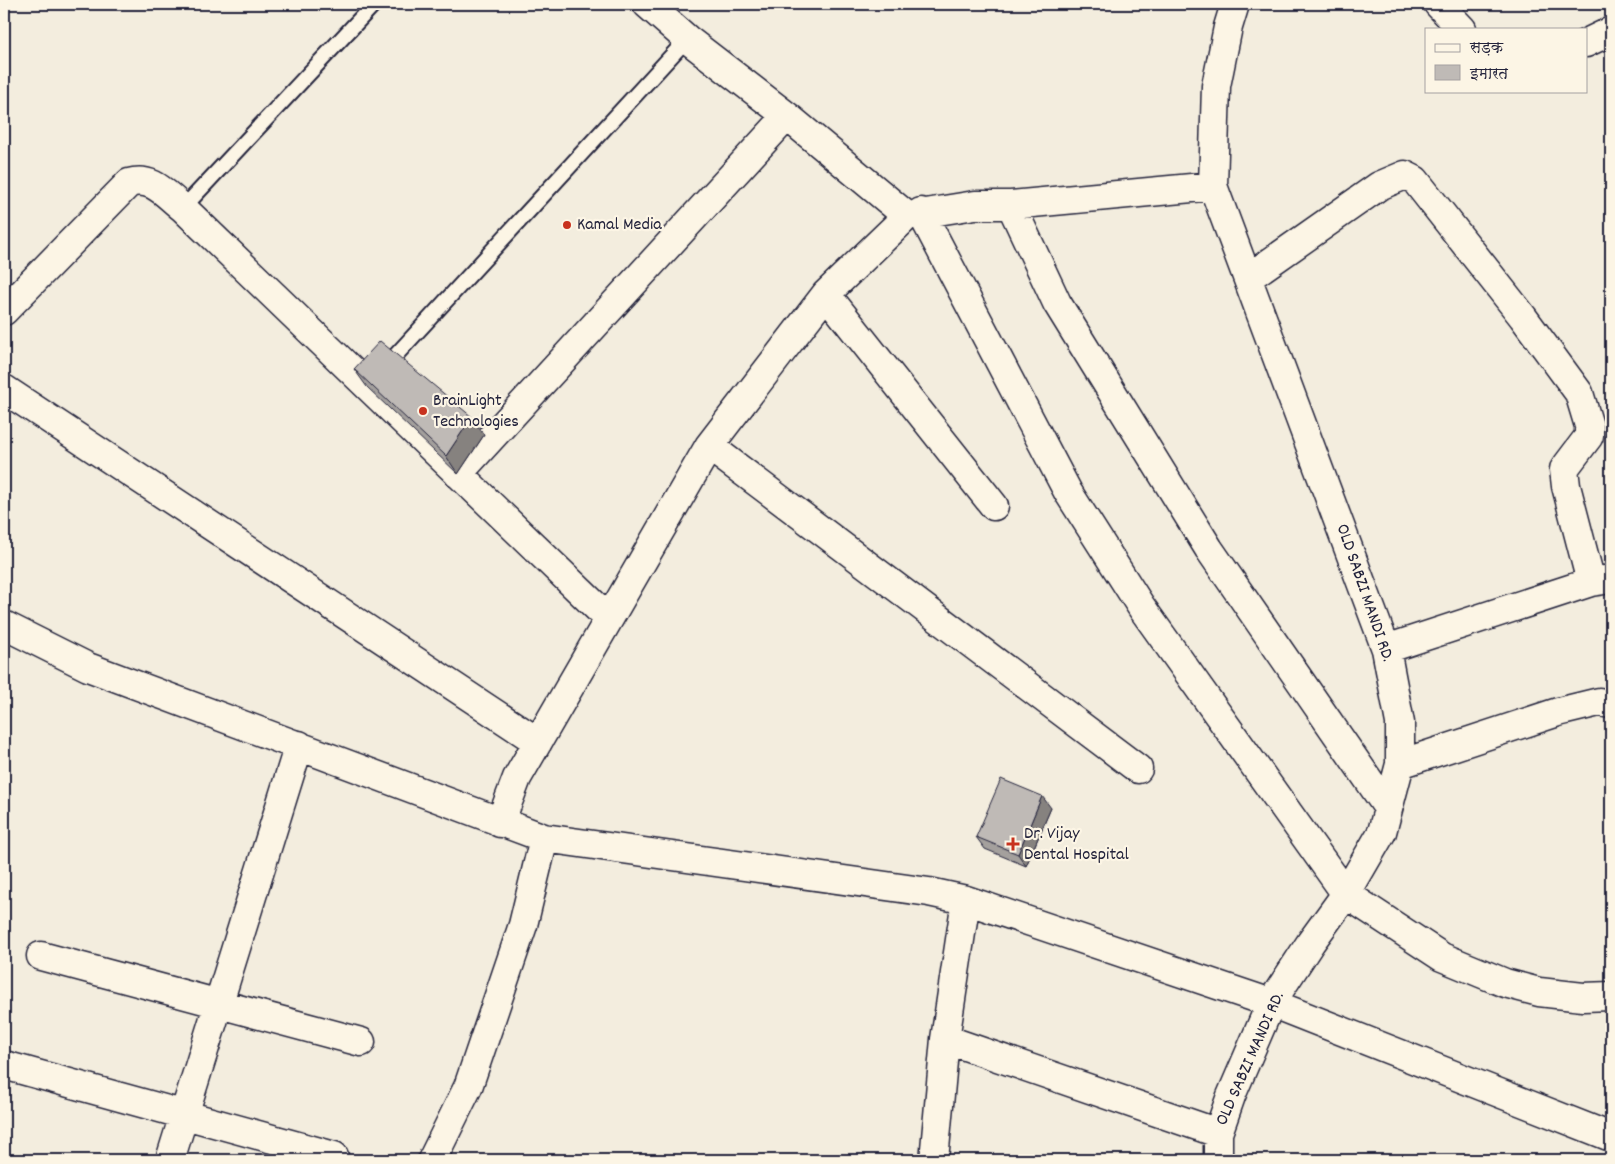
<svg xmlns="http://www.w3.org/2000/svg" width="1615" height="1164" font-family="Dekko,'Playpen Sans Deva',sans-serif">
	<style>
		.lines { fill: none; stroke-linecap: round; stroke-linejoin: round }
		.lane-casing { stroke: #22223b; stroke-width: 18 }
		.street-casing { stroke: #22223b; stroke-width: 31 }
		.lane { stroke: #fcf5e5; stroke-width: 14 }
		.street { stroke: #fcf5e5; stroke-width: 28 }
		.wall { fill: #a4a09d; stroke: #22223b }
		.shaded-wall { fill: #86827f; stroke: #22223b }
		.building { fill: #bfbab6; stroke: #22223b }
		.poi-dot { fill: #c8321e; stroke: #fcf5e5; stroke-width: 2 }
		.labels { text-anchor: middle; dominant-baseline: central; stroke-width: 4.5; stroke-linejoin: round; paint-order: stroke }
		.poi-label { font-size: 18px; fill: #22223b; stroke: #fcf5e5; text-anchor: start }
		.street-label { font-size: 18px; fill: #22223b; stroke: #fcf5e5 }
	</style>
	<rect width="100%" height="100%" fill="#f3edde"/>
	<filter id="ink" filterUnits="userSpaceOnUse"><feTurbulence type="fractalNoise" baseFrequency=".02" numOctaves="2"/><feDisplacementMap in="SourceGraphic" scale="10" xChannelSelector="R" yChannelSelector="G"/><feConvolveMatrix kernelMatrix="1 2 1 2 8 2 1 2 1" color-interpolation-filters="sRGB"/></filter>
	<g filter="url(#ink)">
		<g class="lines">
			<g class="lane-casing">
				<path id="lane" d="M183 208 374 4
					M384 368 687 39"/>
			</g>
			<g class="street-casing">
				<path id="street" d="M647 4 687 39 787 116 907 216
					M1438 4 1462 29
					M1586 43 1611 31
					M1011 205 1057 303 1209 549 1388 808
					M921 212 1068 492 1142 608 1346 894 1442 957 1505 983 1539 992 1583 997 1611 996
					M1248 278 1379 186 1405 175 1415 180 1523 317 1579 393 1589 426V436L1564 469 1566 486 1591 582
					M826 294 994 506
					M4 311 129 183C153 176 165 194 183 208L609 619
					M4 389 538 742
					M709 446 1138 769
					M458 474 787 116
					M4 625 88 667 544 838 929 892 966 900 1271 1003 1611 1137
					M1386 649 1591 582 1611 579
					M1400 764 1558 712 1599 702 1611 704
					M500 823 517 778 709 446 826 294 907 216 975 205H1011L1213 186
					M41 956 361 1042
					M945 1039 1218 1133
					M4 1065 334 1156
					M170 1160 299 745
					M432 1160 468 1087 523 925 544 838
					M934 1160 945 1039 966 900
					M1218 1160V1133L1231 1096 1271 1003 1311 942 1346 894 1382 832 1400 764V723L1386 649 1213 186 1216 86 1228 27 1235 4"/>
			</g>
			<use href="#lane" class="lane"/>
			<use href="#street" class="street"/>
		</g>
		<path class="wall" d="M354 369 484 435 458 474 367 387Z
			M1051 808 1026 866 985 849 976 837Z"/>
		<path class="shaded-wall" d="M472 417 484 435 458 474 446 456Z
			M1042 796 1051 808 1026 866 1018 854Z"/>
		<path class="building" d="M380 341 472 417 446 456 354 369Z
			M1001 779 1042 796 1018 854 976 837Z"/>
	</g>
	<g class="poi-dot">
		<circle cx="567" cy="225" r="5"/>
		<circle cx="423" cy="411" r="5"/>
		<path d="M1010.5 836.5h5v5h5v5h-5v5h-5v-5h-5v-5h5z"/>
	</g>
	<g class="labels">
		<g class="poi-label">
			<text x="577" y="225">Kamal Media</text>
			<text x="433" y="401">BrainLight<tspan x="433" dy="21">Technologies</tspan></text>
			<text x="1024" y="834">Dr. Vijay<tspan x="1024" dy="21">Dental Hospital</tspan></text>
		</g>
		<g class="street-label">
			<text transform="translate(1364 593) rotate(71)">OLD SABZI MANDI RD.</text>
			<text transform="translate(1251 1059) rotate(-66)">OLD SABZI MANDI RD.</text>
		</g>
	</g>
	<rect width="1615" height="1164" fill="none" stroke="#fcf5e5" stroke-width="20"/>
	<rect x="10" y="10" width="1595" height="1144" fill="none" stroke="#22223b" stroke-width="2" filter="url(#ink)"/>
	<rect x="1425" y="28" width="162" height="65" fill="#fcf5e5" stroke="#a5a1a1"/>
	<rect x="1435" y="44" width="25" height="8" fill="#fcf5e5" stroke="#a5a1a1"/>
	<text x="1470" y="52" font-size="15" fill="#22223b">सड़क</text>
	<rect x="1435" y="65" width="25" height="15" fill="#bfbab6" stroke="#a5a1a1"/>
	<text x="1470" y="78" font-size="15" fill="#22223b">इमारत</text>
</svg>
